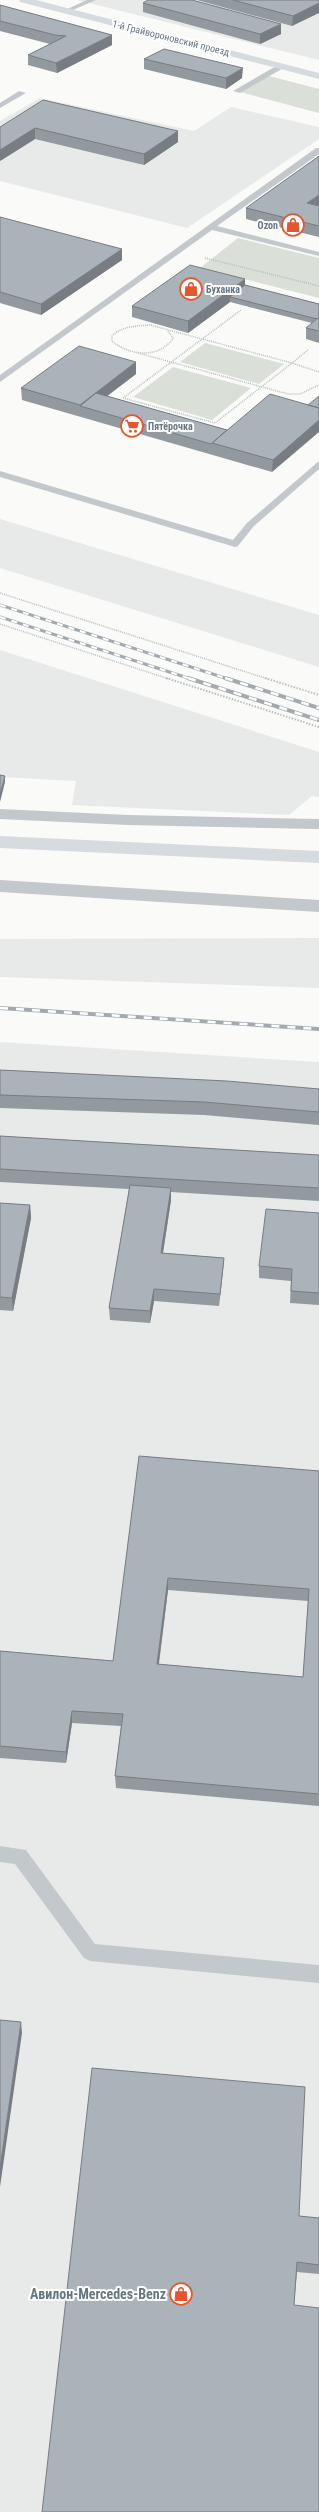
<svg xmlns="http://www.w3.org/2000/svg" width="319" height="2512" font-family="'Roboto Condensed',sans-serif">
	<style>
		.built { fill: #e8e9e9 }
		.green { fill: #dadfd7 }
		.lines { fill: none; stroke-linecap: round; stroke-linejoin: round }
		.path-far1 { stroke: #bbbfc2; stroke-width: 1.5; stroke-dasharray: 1 1; stroke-linecap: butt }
		.path { stroke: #bbbfc2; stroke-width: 2; stroke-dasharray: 1.5 1.5; stroke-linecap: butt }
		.service { fill: #c3c8cc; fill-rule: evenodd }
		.minor { fill: #c3c8cc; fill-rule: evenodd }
		.secondary { fill: #d6dbdf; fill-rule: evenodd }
		.primary { fill: #d6dbdf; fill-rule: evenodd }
		.rail-far1-casing { stroke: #a2aab0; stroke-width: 3 }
		.rail-casing { stroke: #a2aab0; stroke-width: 4 }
		.rail-far1 { stroke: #fff; stroke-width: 2; stroke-dasharray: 6; stroke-linecap: butt }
		.rail { stroke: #fff; stroke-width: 2.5; stroke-dasharray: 8; stroke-linecap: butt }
		.wall { fill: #929a9f; fill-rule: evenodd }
		.shaded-wall { fill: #777d82 }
		.building { fill: #aab3b9; stroke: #777d82; fill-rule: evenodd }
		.labels { text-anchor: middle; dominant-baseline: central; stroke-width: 4; stroke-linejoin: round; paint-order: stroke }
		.far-street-label { font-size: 10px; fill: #657683; stroke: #fff }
		.far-poi-label { font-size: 10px; font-weight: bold; fill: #657683; stroke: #fff; text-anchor: start }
		.near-poi-label { font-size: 14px; font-weight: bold; fill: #657683; stroke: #fff; text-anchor: end }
	</style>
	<rect width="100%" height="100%" fill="#fafaf8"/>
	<path class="built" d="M77 0H319V60Z
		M40 98 194 131 231 107 319 127V139L187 228 0 181V121Z
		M0 519 319 615V667L0 568Z
		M0 650 319 752V797L312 796 289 815 72 805 76 781 0 777Z
		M319 938V988L0 977V939Z
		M0 1042 319 1062V2512H0Z"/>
	<path class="green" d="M269 76 319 89V113L240 92Z
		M238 238 319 258V298L200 268Z
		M205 343 284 364 259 384 180 362Z
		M173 367 251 388 212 420 133 397Z"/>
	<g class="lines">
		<path class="path-far1" d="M205 258 319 286
			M308 350 292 363 319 372
			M138 353 288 394H300L319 385
			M123 398 215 423 292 363 150 325C136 326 122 326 112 336V341C129 356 160 359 173 338L167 330
			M123 398 241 310
			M0 593 268 679
			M0 624 169 679"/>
		<path class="path" d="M166 678 319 727
			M265 678 319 695"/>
		<path class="service" d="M87 0H96L68 12 63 11Z
			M278 65 285 67 240 93 233 91Z
			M19 91 26 93 0 108V103Z
			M316 148H319V154L217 226 319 252V256L212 230 0 382V375Z
			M319 461V469L253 527 238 546 235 547 0 477V471L233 540 247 523Z
			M0 1846 26 1850 95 1944 319 1965V1983L90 1961 84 1958 15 1864 0 1862Z"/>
		<path class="minor" d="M0 809 128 815 319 819V829L128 825 0 819Z
			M0 880 319 900V912L0 892Z"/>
		<path class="secondary" d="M19 0H36L319 73V79L20 2Z"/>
		<path class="primary" d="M0 836 319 851V863L0 848Z"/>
		<g class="rail-far1-casing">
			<path id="rail-far1" d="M0 605 228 679
				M0 617 191 679"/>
		</g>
		<g class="rail-casing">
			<path id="rail" d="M188 678 319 720
				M225 678 319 708
				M0 1008 319 1029"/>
		</g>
		<use href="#rail-far1" class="rail-far1"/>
		<use href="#rail" class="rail"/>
	</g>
	<path class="wall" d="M197 0H319L292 26Z
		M143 3 281 34 260 44 143 12Z
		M0 5 112 35V45L57 73 28 65V55L50 44 0 31Z
		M144 59 242 78 226 89 144 69Z
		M43 100 178 131V142L144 165 35 139 0 161Z
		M319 205 318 206H319V237L246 219V208Z
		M0 217 122 260 41 315 0 303Z
		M245 285 319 304V343L306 339V328L312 323 230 302 188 333 132 317V306Z
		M136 362V374L107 396 227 430 308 405 272 472 22 400 21 388Z
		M0 1070 319 1089V1125L204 1115 0 1108Z
		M0 1136 319 1155V1201L171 1192V1200L163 1253 224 1258 223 1270 219 1306 154 1301 150 1323 110 1320 109 1308 129 1189 0 1182Z
		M0 1203 30 1205 31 1218 13 1311 0 1310Z
		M319 1213V1305L290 1303 291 1281 259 1278V1266Z
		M139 1456 319 1471V1806L116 1788 115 1776 121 1726 72 1723 66 1763 0 1758V1651L113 1661ZM168 1590 308 1601 303 1677 159 1664Z
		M299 2216 319 2218V2274L297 2272 294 2305 42 2512Z"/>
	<path class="shaded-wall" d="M319 3V13L292 26 293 16Z
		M281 24V34L260 44V34Z
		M112 35V45L57 73 56 63Z
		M243 68 242 78 226 89V78Z
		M35 128V139L0 161V150Z
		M178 131V142L144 165V154Z
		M319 195V205L307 214V203Z
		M122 249V260L41 315V304Z
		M245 279V291L230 297V302L188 333V321Z
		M136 362V374L90 409 80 406V405Z
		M319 420V432L272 472 273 460Z
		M5 776V782L0 802V794Z
		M171 1188V1200L161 1265V1253Z
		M30 1205 31 1218 13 1311 12 1298Z
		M224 1258 223 1270 219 1306 220 1294Z
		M154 1289V1301L150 1323V1311Z
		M168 1578V1590L157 1676V1664Z
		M72 1711V1723L66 1763V1752Z
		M21 2022 22 2033 0 2187V2168Z"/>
	<path class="building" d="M148 0H192L281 24 260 34 143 3Z
		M233 0H319V3L293 16Z
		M0 5 112 35 56 63 28 55 66 36 55 35 0 21Z
		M164 49 243 68 226 78 144 59Z
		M43 100 178 131 144 154 35 128 0 150V127Z
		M319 156V195L307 203 319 206V226L246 208Z
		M0 217 122 249 41 304 0 292Z
		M190 265 245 279 188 321 132 306Z
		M245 285 319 304V317L317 319 230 297Z
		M319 317V331L306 328Z
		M79 346 136 362 80 405 21 388Z
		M96 393 227 430 212 443 211 444 80 406Z
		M270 394 319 408V420L273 460 212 443Z
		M319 396V408L308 405Z
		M0 775 5 776 0 794Z
		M0 1070 227 1081 319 1089V1112L204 1102 0 1095Z
		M0 1136 319 1155V1188L0 1169Z
		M130 1185 171 1188 161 1253 224 1258 220 1294 154 1289 150 1311 109 1308Z
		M0 1203 30 1205 12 1298 0 1297Z
		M266 1209 319 1213V1293L291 1291 292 1269 259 1266Z
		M139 1456 319 1471V1794L115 1776 123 1714 72 1711 66 1752 0 1746V1651L113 1661ZM168 1578 309 1589 303 1677 157 1664Z
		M0 2020 21 2022 0 2168Z
		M92 2068 305 2087 299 2216 319 2218V2265L297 2262 294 2305 319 2308V2512H42Z"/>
	<defs>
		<g id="shop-ring" transform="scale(1.15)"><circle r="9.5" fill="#fff" stroke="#e4572e" stroke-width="1.5"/><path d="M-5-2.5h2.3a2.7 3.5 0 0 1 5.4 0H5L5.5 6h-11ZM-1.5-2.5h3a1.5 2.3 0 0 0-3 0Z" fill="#e4572e"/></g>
		<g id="supermarket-ring" transform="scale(1.15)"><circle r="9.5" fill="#fff" stroke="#e4572e" stroke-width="1.5"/><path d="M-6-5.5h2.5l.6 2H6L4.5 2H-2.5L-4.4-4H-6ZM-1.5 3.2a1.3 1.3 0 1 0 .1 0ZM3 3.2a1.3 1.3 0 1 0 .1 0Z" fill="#e4572e"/></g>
	</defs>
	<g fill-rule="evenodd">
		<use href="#shop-ring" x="293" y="225"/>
		<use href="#shop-ring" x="191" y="289"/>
		<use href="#supermarket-ring" x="132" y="426"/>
		<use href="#shop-ring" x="181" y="2294"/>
	</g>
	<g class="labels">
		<g class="far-street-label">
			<text transform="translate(171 38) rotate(14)">1-й Грайвороновский проезд</text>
		</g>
		<g class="far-poi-label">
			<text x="278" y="225" text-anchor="end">Ozon</text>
			<text x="206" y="289">Буханка</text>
			<text x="148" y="426">Пятёрочка</text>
		</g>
		<g class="near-poi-label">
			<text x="166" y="2294">Авилон-Mercedes-Benz</text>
		</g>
	</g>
</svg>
